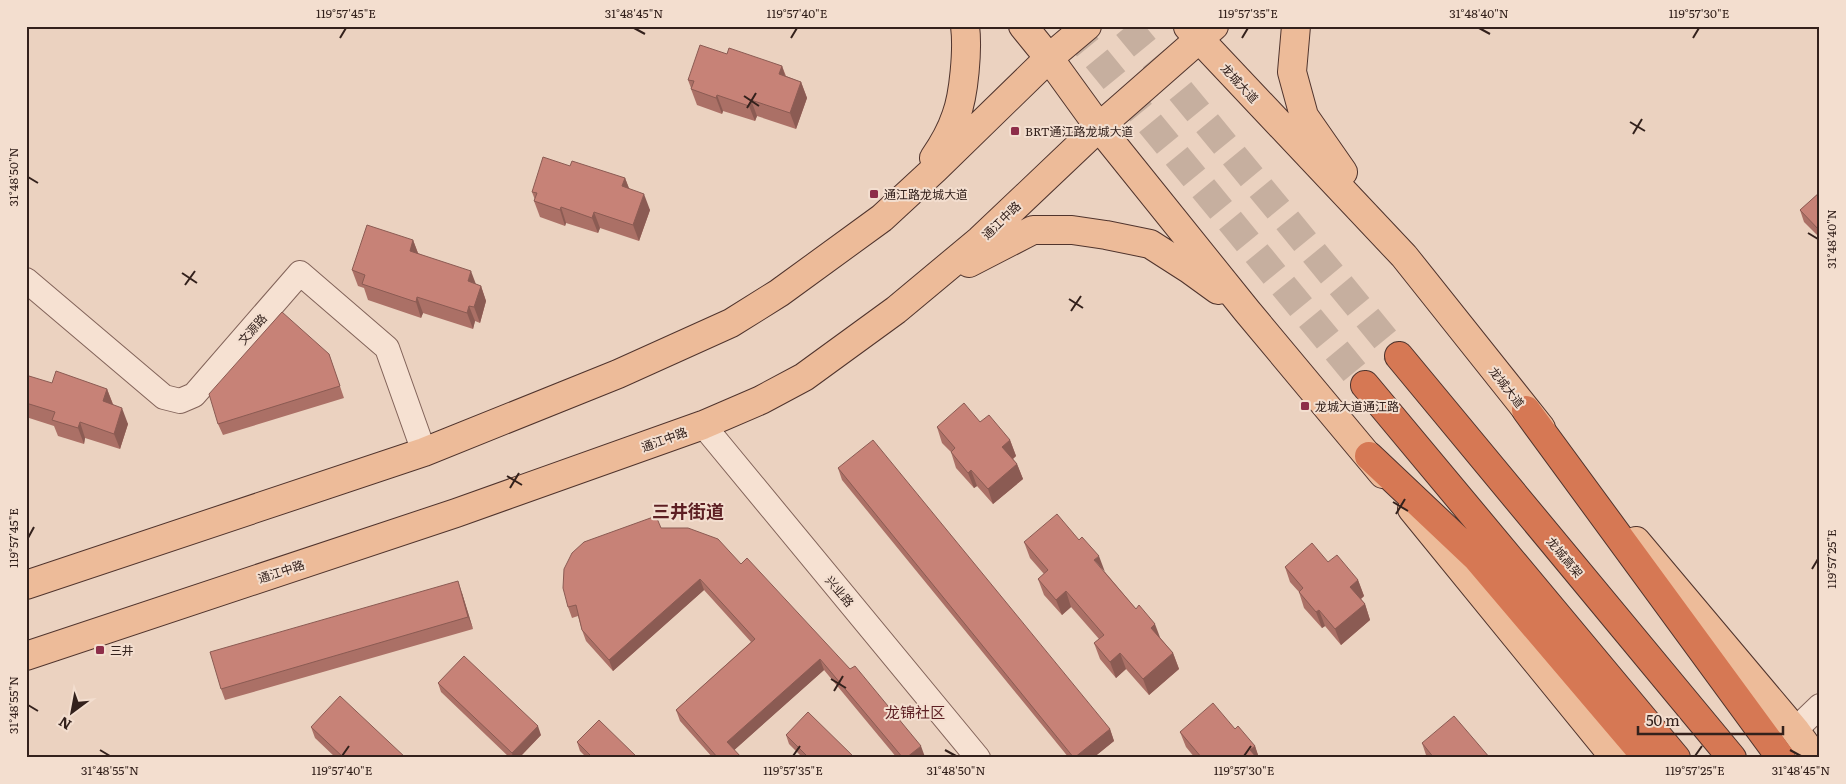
<svg xmlns="http://www.w3.org/2000/svg" width="1846" height="784" font-family="Literata,'Noto Sans SC',serif">
	<style>
		.lines { fill: none; stroke-linecap: round; stroke-linejoin: round }
		.highway-tunnel { stroke: #c6af9f; stroke-width: 28; stroke-dasharray: 28 14; stroke-linecap: butt }
		.minor-casing { stroke: #826359; stroke-width: 26 }
		.major-casing { stroke: #50342d; stroke-width: 30 }
		.highway-casing { stroke: #50342d; stroke-width: 30 }
		.minor { stroke: #f6e1d2; stroke-width: 24 }
		.major { stroke: #edbb99; stroke-width: 28 }
		.highway { stroke: #d67854; stroke-width: 28 }
		.wall { fill: #ab7066 }
		.shaded-wall { fill: #8b5b53 }
		.building { fill: #c78277; stroke: #8b5b53 }
		.ticks { fill: none; stroke: #33211c; stroke-width: 2 }
		.poi-dot { fill: #8d2d49; stroke: #f3decf; stroke-width: 2 }
		.labels { text-anchor: middle; dominant-baseline: central; stroke-width: 4; stroke-linejoin: round; paint-order: stroke }
		.street-label { font-size: 12px; fill: #33211c; stroke: #f3decf }
		.poi-label { font-size: 12px; fill: #33211c; stroke: #f3decf; text-anchor: start }
		.quarter-label { font-size: 15px; fill: #5d1f23; stroke: #f3decf }
		.district-label { font-size: 18px; font-weight: bold; fill: #5d1f23; stroke: #f3decf }
		.neatline { fill: none; stroke: #33211c; stroke-width: 2 }
		.ticks-label { font-size: 12px; text-anchor: middle; fill: #33211c }
	</style>
	<rect width="100%" height="100%" fill="#ebd2c0"/>
	<g class="lines">
		<path class="highway-tunnel" d="M1070 26 1365 385
			M1127 26 1399 356"/>
		<g class="minor-casing">
			<path id="minor" d="M26 280 164 397 180 401 194 395 300 273 387 348 424 452
				M703 425 978 758
				M1795 730 1820 706"/>
		</g>
		<g class="major-casing">
			<path id="major" d="M1023 26 1049 58 1099 127 1247 311 1383 474
				M1296 26 1292 72 1304 116 1343 172
				M1188 27 1404 256 1541 428
				M934 158C943 145 951 131 956 116 964 95 968 49 965 26
				M969 263 1033 230H1072L1106 235 1150 244 1189 269 1218 290
				M1412 509 1615 758
				M1636 541 1795 730 1815 758
				M26 585 424 452 618 374 731 323 779 293 882 218 935 169 1049 58 1087 26
				M26 656 456 513 703 425 761 400 804 377 896 310 980 240 1099 127 1214 26"/>
		</g>
		<g class="highway-casing">
			<path id="highway" d="M1399 356 1732 758
				M1365 385 1676 758
				M1526 410 1781 758
				M1369 456 1476 557 1647 758"/>
		</g>
		<use href="#minor" class="minor"/>
		<use href="#major" class="major"/>
		<use href="#highway" class="highway"/>
	</g>
	<path class="wall" d="M727 54 782 66 786 76 801 82 807 98 796 129 757 116 755 121 723 111 722 114 697 105 691 89V88L688 80Z
		M570 166 625 178 629 188 650 210 639 241 600 228 598 233 566 223 565 226 540 217 534 201 535 200 532 192Z
		M1820 192V238L1804 222 1800 210Z
		M413 240 418 253 476 284 481 286 486 301 480 323 475 321 473 329 423 313 421 318 368 300 364 288 358 286 352 270Z
		M329 354 344 398 223 435 218 424Z
		M52 383 107 389 113 404 128 424 120 449 85 438 84 444 58 436 54 426 26 417V384Z
		M980 422 1010 440 1016 456 1013 459 1017 464 1023 479 993 504 977 486 974 488 956 468 951 452 942 443 937 427Z
		M838 468 1110 729 1114 741 1093 758H1069L842 480Z
		M661 528 741 564 925 757 924 758H897L824 670 734 750 742 758H713L680 721 676 710 751 642 704 590 613 671 586 641 582 630 578 616 572 618 568 607Z
		M1024 542 1105 572 1173 653 1179 669 1149 695 1126 669 1116 678 1100 659 1094 643 1099 639 1071 607 1062 615 1044 595 1038 579 1044 574 1030 558Z
		M1285 567 1358 580 1364 596 1361 599 1365 604 1370 620 1341 645 1325 626 1322 628 1304 608 1299 592 1290 582Z
		M462 593 473 629 225 700 221 689Z
		M438 683 541 735 519 758H510L441 692Z
		M311 727 406 758H336L315 738Z
		M1235 729 1255 746 1259 758H1195L1186 747 1180 732Z
		M786 735 855 758H803L789 744Z
		M577 742 638 758H587L580 751Z
		M1422 743 1490 758H1427Z"/>
	<path class="shaded-wall" d="M782 66 787 82 779 74Z
		M801 82 807 98 796 129 790 113Z
		M717 95 723 111 722 114 716 98Z
		M751 100 757 116 755 121 749 106Z
		M625 178 631 194 622 186Z
		M644 194 650 210 639 241 633 225Z
		M561 207 566 223 565 226 560 210Z
		M594 212 600 228 598 233 592 218Z
		M413 240 419 256 410 251Z
		M471 271 477 287 468 281Z
		M481 286 486 301 480 323 474 307Z
		M417 297 423 313 421 318 416 302Z
		M469 306 475 321 473 329 467 313Z
		M107 389 113 405 103 401Z
		M122 408 128 424 120 449 114 434Z
		M80 422 85 438 84 444 78 428Z
		M1010 440 1016 456 1008 463 1002 447Z
		M1017 464 1023 479 993 504 988 489Z
		M971 470 977 486 974 488 968 473Z
		M1099 556 1105 572 1094 560Z
		M700 579 704 590 613 671 609 660Z
		M1358 580 1364 596 1356 603 1350 587Z
		M458 581 462 593 473 629 468 617Z
		M1066 591 1071 607 1062 615 1056 600Z
		M1365 604 1370 620 1341 645 1335 629Z
		M1319 610 1325 626 1322 628 1316 612Z
		M1155 624 1161 640 1151 628Z
		M1120 653 1126 669 1116 678 1110 662Z
		M1173 653 1179 669 1149 695 1143 679Z
		M820 659 824 670 731 753 727 742Z
		M538 726 541 735 519 758H513L512 753Z
		M1110 729 1114 741 1093 758H1074Z
		M921 746 925 757 924 758H906Z
		M1255 746 1259 758H1253L1250 750Z"/>
	<path class="building" d="M700 45 727 54 729 48 782 66 779 74 801 82 790 113 751 100 749 106 717 95 716 98 691 89 694 81 688 80Z
		M543 157 570 166 572 161 625 178 622 186 644 194 633 225 594 212 592 218 561 207 560 210 534 201 537 193 532 192Z
		M1820 192V231L1800 210Z
		M367 225 413 240 410 251 471 271 468 281 481 286 474 307 469 306 467 313 417 297 416 302 362 284 365 275 352 270Z
		M282 312 329 354 340 386 218 424 209 394Z
		M56 371 107 389 103 401 122 408 114 434 80 422 78 428 52 420 55 412 26 403V384L29 376 52 383Z
		M964 403 980 422 989 415 1010 440 1002 447 1017 464 988 489 971 470 968 473 951 452 955 448 937 427Z
		M873 440 1110 729 1074 758 838 468Z
		M1057 514 1079 540 1082 537 1099 556 1094 560 1136 609 1139 605 1155 624 1151 628 1173 653 1143 679 1120 653 1110 662 1094 643 1104 635 1066 591 1056 600 1038 579 1048 570 1024 542Z
		M656 516 661 528H688L718 539 741 564 747 558 850 669 855 666 921 746 906 758H903L820 659 727 742 742 758H718L676 710 755 639 700 579 609 660 582 630 576 605 568 607 563 588 564 569 572 553 584 542Z
		M1312 543 1328 562 1337 555 1358 580 1350 587 1365 604 1335 629 1319 610 1316 612 1299 592 1303 588 1285 567Z
		M458 581 468 617 221 689 210 652Z
		M464 656 538 726 512 753 438 683Z
		M340 696 406 758H344L311 727Z
		M1213 703 1235 729 1238 726 1255 746 1250 750 1257 758H1202L1180 732Z
		M808 712 855 758H809L786 735Z
		M1454 716 1490 758H1434L1422 743Z
		M599 720 638 758H593L577 742Z"/>
	<path class="ticks" d="M634 28 645 34M1479 28 1490 34M340 38 346 28M791 38 797 28M1242 38 1248 28M1693 38 1699 28M744 96 759 106M747 108 756 93M1630 122 1645 131M1633 134 1642 119M28 177 38 183M1808 233 1818 239M182 273 197 283M185 285 195 271M1069 299 1083 308M1071 311 1081 296M507 476 522 485M510 488 519 473M1393 502 1408 511M1396 514 1405 499M28 538 34 527M1812 569 1818 559M831 679 846 688M834 691 843 676M28 705 38 711M100 750 110 756M945 750 956 756M1790 750 1801 756M342 756 349 746M793 756 800 746M1244 756 1251 746M1695 756 1702 746"/>
	<g class="poi-dot">
		<rect x="1010" y="126" width="10" height="10" rx="2.5"/>
		<rect x="869" y="189" width="10" height="10" rx="2.5"/>
		<rect x="1300" y="401" width="10" height="10" rx="2.5"/>
		<rect x="95" y="645" width="10" height="10" rx="2.5"/>
	</g>
	<g class="labels">
		<g class="street-label">
			<text transform="translate(1240 83) rotate(47)">龙城大道</text>
			<text transform="translate(1001 220) rotate(-44)">通江中路</text>
			<text transform="translate(252 329) rotate(-49)">文源路</text>
			<text transform="translate(1507 387) rotate(52)">龙城大道</text>
			<text transform="translate(664 439) rotate(-20)">通江中路</text>
			<text transform="translate(1565 557) rotate(50)">龙城高架</text>
			<text transform="translate(281 571) rotate(-18)">通江中路</text>
			<text transform="translate(840 591) rotate(50)">兴业路</text>
		</g>
		<g class="poi-label">
			<text x="1025" y="131">BRT通江路龙城大道</text>
			<text x="884" y="194">通江路龙城大道</text>
			<text x="1315" y="406">龙城大道通江路</text>
			<text x="110" y="650">三井</text>
		</g>
		<g class="quarter-label">
			<text x="915" y="711">龙锦社区</text>
		</g>
		<g class="district-label">
			<text x="688" y="510">三井街道</text>
		</g>
	</g>
	<rect width="1846" height="784" fill="none" stroke="#f3decf" stroke-width="55"/>
	<g transform="translate(72 712) rotate(212)" stroke="#f3decf" stroke-width="4" paint-order="stroke">
	<path d="M0-4L9 19L0 12L-9 19Z" fill="#33211c"/>
	<text y="-8" font-size="14" font-weight="bold" text-anchor="middle" fill="#33211c">N</text>
	</g>
	<path d="M1638 726v8h145v-8" fill="none" stroke="#33211c" stroke-width="2.5"/>
	<text x="1646" y="726" font-size="15" fill="#33211c" stroke="#f3decf" stroke-width="4" paint-order="stroke">50 m</text>
	<rect x="28" y="28" width="1790" height="728" class="neatline"/>
	<g class="ticks-label">
		<text x="346" y="18">119°57'45"E</text>
		<text x="634" y="18">31°48'45"N</text>
		<text x="797" y="18">119°57'40"E</text>
		<text x="1248" y="18">119°57'35"E</text>
		<text x="1479" y="18">31°48'40"N</text>
		<text x="1699" y="18">119°57'30"E</text>
		<text transform="translate(14 177) rotate(-90)" y="4">31°48'50"N</text>
		<text transform="translate(1832 239) rotate(-90)" y="4">31°48'40"N</text>
		<text transform="translate(14 538) rotate(-90)" y="4">119°57'45"E</text>
		<text transform="translate(1832 559) rotate(-90)" y="4">119°57'25"E</text>
		<text transform="translate(14 705) rotate(-90)" y="4">31°48'55"N</text>
		<text x="110" y="775">31°48'55"N</text>
		<text x="342" y="775">119°57'40"E</text>
		<text x="793" y="775">119°57'35"E</text>
		<text x="956" y="775">31°48'50"N</text>
		<text x="1244" y="775">119°57'30"E</text>
		<text x="1695" y="775">119°57'25"E</text>
		<text x="1801" y="775">31°48'45"N</text>
	</g>
</svg>
